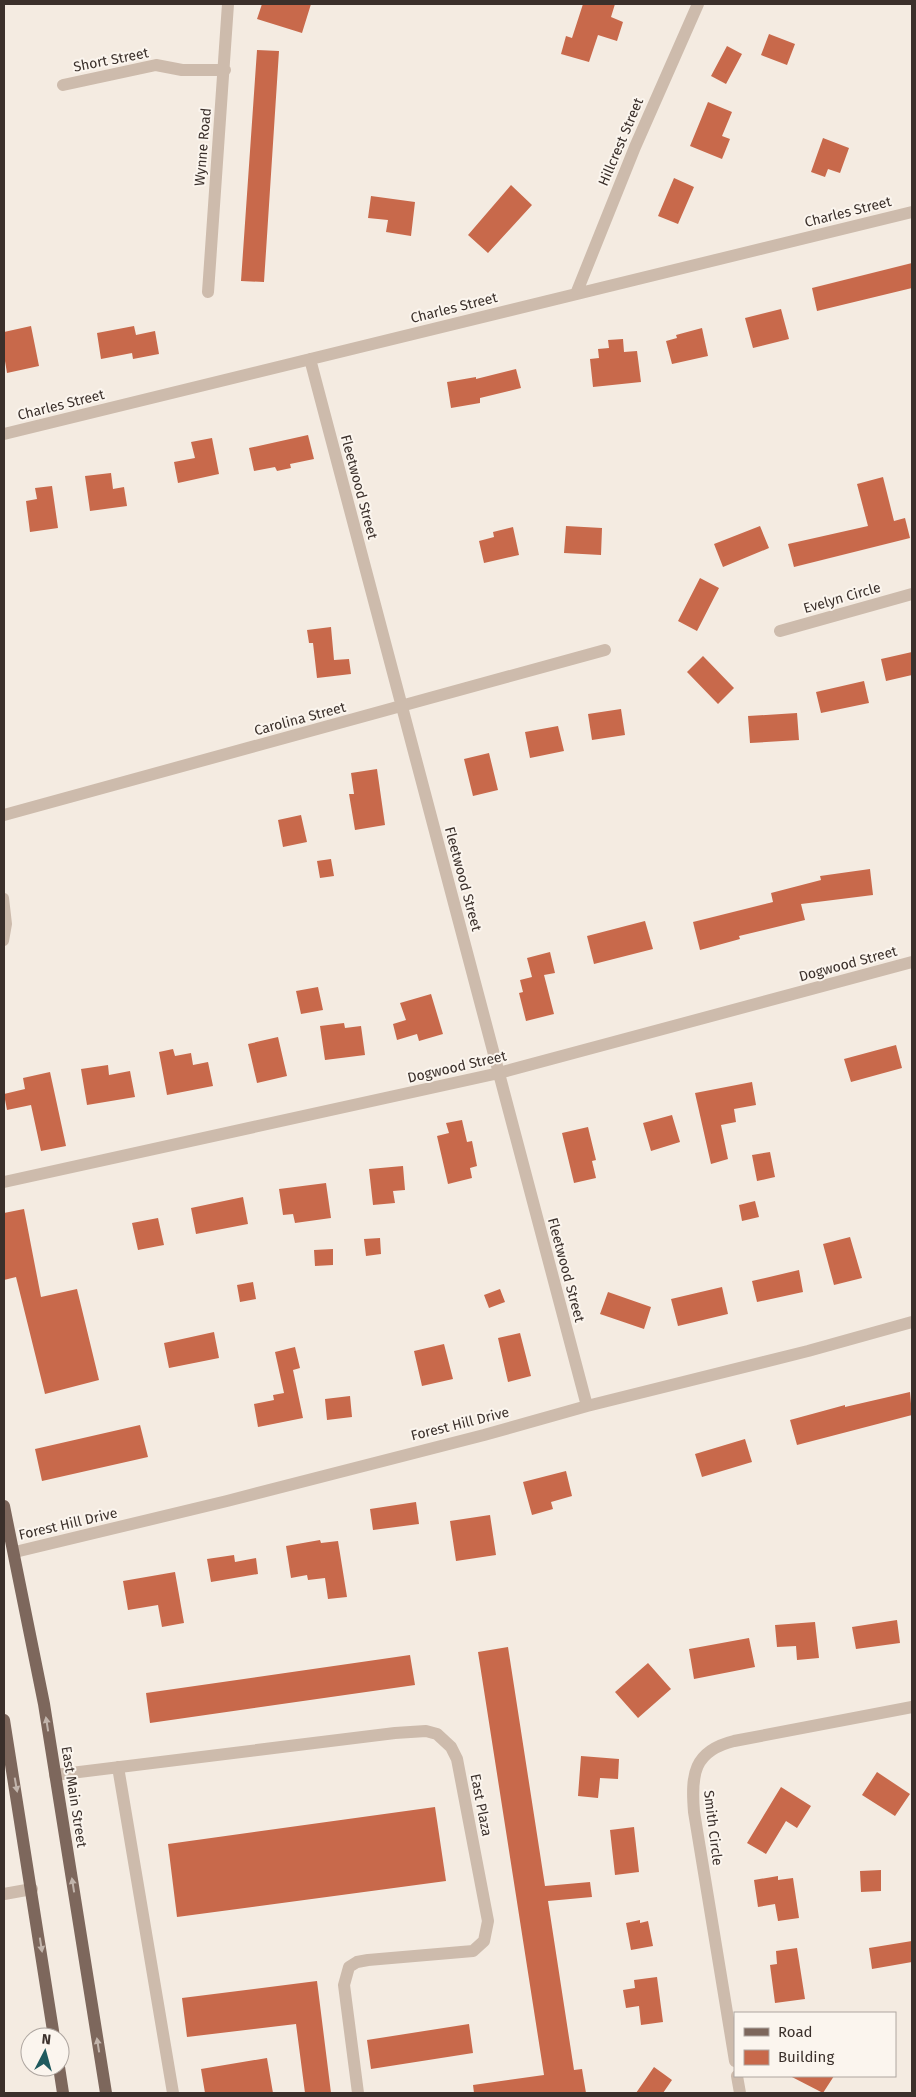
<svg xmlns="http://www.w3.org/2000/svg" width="916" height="2097" font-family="'Fira Sans',sans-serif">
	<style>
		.building { fill: #c8694b }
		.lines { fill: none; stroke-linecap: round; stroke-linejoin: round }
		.service { stroke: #cdbbac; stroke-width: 10 }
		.minor { stroke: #cdbbac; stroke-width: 12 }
		.primary { stroke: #7d675c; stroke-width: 12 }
		.oneway { fill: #c2b5ac }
		.labels { text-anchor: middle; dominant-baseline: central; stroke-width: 4; stroke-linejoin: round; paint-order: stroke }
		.street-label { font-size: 14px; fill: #3b302b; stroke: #fbf5ee }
	</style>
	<rect width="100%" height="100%" fill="#f4ebe1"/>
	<path class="building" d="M262 4H311L302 33 257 19Z
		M583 4H615L611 17 623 22 617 41 598 35 589 62 561 54 566 36 572 38Z
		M769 34 795 44 787 65 761 55Z
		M727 46 742 54 726 84 711 76Z
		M257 50 279 51 264 282 241 281Z
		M708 102 732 112 722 136 730 139 722 159 690 146Z
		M823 138 849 148 840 173 828 169 825 177 811 172Z
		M674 178 694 187 678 224 658 216Z
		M511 185 532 205 488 253 468 235Z
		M371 196 415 202 411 236 386 232 388 220 368 218Z
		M912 263V288L817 311 812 288Z
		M781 309 789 339 753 348 745 318Z
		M31 326 39 366 7 373 4 355V332Z
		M134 326 136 335 155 331 159 354 133 359 132 353 101 359 97 333Z
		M702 328 708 356 672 364 666 341 677 338 676 335Z
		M623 339 624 352 637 351 641 382 593 387 590 359 599 358 598 349 609 348 608 340Z
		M516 369 521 388 480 398V403L451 408 447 382 476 377V379Z
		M308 435 314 459 290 464 291 468 277 471 275 467 254 471 249 448Z
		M212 438 219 474 178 483 174 462 195 458 191 442Z
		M111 473 113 489 124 487 127 506 90 511 85 476Z
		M883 477 894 521 905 518 910 538 794 567 788 544 868 526 857 484Z
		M52 486 58 528 30 532 26 501 37 499 35 488Z
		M566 526 602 528 601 555 564 553Z
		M760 526 769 548 723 567 714 544Z
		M513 527 519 555 484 563 479 541 494 537 493 532Z
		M700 578 719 588 697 631 678 621Z
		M331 627 334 660 349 659 351 674 317 678 313 643H309L307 630Z
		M912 652V675L886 681 881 659Z
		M703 656 734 688 718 704 687 672Z
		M864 681 869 703 821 713 816 692Z
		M621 709 625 735 592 740 588 714Z
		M797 713 799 740 750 743 748 716Z
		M558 726 564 751 530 758 525 732Z
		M489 753 498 790 473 796 464 759Z
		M377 769 385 825 355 830 349 794H354L351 773Z
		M301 815 307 842 283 847 278 820Z
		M331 859 334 876 320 878 317 861Z
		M870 869 873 895 801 904 805 920 739 936 740 939 700 950 693 922 773 902 771 893 821 880 820 876Z
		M645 921 653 949 594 964 587 936Z
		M550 952 555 973 544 975 554 1014 526 1021 519 993 523 992 520 980 532 977 527 958Z
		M318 987 323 1010 301 1014 296 991Z
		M431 994 443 1034 419 1041 417 1034 397 1040 393 1024 406 1020 400 1003Z
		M344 1023 345 1028 361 1026 365 1055 325 1060 320 1026Z
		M278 1037 287 1076 257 1083 248 1044Z
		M896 1045 902 1068 851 1082 844 1059Z
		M173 1049 175 1056 191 1053 193 1065 208 1062 213 1086 167 1095 159 1052Z
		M108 1065 109 1075 130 1071 135 1097 87 1105 81 1069Z
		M50 1072 66 1146 41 1151 31 1105 7 1110 4 1094 25 1089 23 1078Z
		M752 1082 756 1105 734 1109 736 1122 721 1125 728 1159 711 1164 695 1093Z
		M672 1115 680 1142 651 1151 643 1123Z
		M462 1120 467 1142 472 1141 477 1166 470 1168 472 1178 448 1184 437 1136 449 1133 446 1123Z
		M588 1127 596 1160 592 1161 596 1178 574 1183 562 1133Z
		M770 1152 775 1177 757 1181 752 1155Z
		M403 1166 405 1190 393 1191 395 1203 373 1205 369 1169Z
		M326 1183 331 1218 295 1223 293 1214 283 1215 279 1189Z
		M243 1197 248 1224 196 1234 191 1208Z
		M755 1201 759 1217 742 1221 739 1205Z
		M24 1209 41 1297 77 1289 99 1380 45 1394 16 1277 4 1280V1213Z
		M158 1218 164 1245 138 1250 132 1223Z
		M850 1237 862 1278 834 1285 823 1244Z
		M380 1238 381 1254 366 1256 364 1239Z
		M333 1249V1265L315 1266 314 1250Z
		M799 1270 803 1292 757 1302 752 1281Z
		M253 1282 256 1299 240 1302 237 1285Z
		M722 1287 728 1314 678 1326 671 1299Z
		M500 1289 505 1302 489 1308 484 1295Z
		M608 1292 651 1307 644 1329 600 1314Z
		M214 1332 219 1358 169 1368 164 1343Z
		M520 1333 531 1376 508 1382 498 1338Z
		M444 1344 453 1379 422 1386 414 1351Z
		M295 1347 300 1368 293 1370 303 1418 258 1427 254 1404 274 1400 273 1395 284 1393 275 1352Z
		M910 1392 912 1415 797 1445 790 1420 845 1405V1407Z
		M350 1396 352 1417 327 1420 325 1399Z
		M140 1425 148 1457 42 1481 35 1449Z
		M745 1439 752 1462 702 1477 695 1454Z
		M566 1471 572 1496 551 1502 553 1509 532 1515 523 1482Z
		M416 1502 419 1524 373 1530 370 1509Z
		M490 1515 496 1555 456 1561 450 1521Z
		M320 1540 321 1543 338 1541 347 1597 328 1599 325 1578 308 1580 307 1575 291 1578 286 1546Z
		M234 1555 235 1562 256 1558 258 1574 211 1582 207 1559Z
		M175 1572 184 1623 162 1627 158 1605 128 1610 123 1581Z
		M897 1620 900 1643 856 1649 852 1627Z
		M815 1622 819 1658 797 1660 796 1646 777 1647 775 1625Z
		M749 1638 755 1667 694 1679 689 1649Z
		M508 1647 545 1886 590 1882 592 1897 548 1901 574 2070 582 2069 586 2093H474L473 2085 544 2075 478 1652Z
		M410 1655 415 1685 150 1723 146 1693Z
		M648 1663 671 1689 638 1718 615 1692Z
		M581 1756 619 1759 618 1779 600 1778 598 1798 578 1796Z
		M877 1772 910 1794 895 1816 862 1795Z
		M781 1787 811 1806 797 1828 786 1821 766 1854 747 1843Z
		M435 1807 446 1881 177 1917 168 1844Z
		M634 1827 639 1872 615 1875 610 1830Z
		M881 1870V1891L861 1892 860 1871Z
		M778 1876V1880L793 1878 799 1918 778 1921 775 1904 758 1907 754 1880Z
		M640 1920V1923L648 1921 653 1946 631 1950 626 1923Z
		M912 1941V1962L872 1969 869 1948Z
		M797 1948 805 1999 775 2003 770 1965 777 1964 776 1951Z
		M657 1977 663 2022 641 2025 639 2006 626 2008 623 1990 635 1988 634 1980Z
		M317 1981 331 2093H305L296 2024 187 2037 182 1998Z
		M469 2024 473 2053 371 2069 367 2040Z
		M267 2058 273 2093H205L201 2069Z
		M654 2067 672 2080 663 2093H636Z
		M790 2076H834L823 2093Z"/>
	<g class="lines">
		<path class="service" d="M4 898 7 924 4 941"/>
		<path class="minor" d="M63 85 156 65 182 70H225
			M208 292 228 4
			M576 294 635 147 698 4
			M310 359 587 1406
			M4 434 912 212
			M780 631 912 594
			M4 815 605 650
			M4 1182 499 1073 912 962
			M15 1552 227 1501 484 1435 587 1406 808 1351 912 1322
			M118 1767 173 2093
			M55 1775 395 1733 426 1731 437 1734 451 1747 457 1759 488 1921 484 1941 473 1951 368 1960 357 1962 349 1967 344 1985 358 2093
			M4 1894 32 1889
			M735 2061 694 1812C691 1775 693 1751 734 1741L912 1707
			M737 2076 740 2093"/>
		<path class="primary" d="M4 1506 44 1704 106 2093
			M4 1720 54 2037
			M59 2067 63 2093"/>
	</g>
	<defs><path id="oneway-solid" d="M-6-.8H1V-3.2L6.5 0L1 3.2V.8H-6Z" transform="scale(1.25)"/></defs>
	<g class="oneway">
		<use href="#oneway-solid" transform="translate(47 1724) rotate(-99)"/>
		<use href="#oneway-solid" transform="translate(16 1785) rotate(80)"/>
		<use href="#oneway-solid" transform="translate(73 1885) rotate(-99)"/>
		<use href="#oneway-solid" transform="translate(41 1945) rotate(81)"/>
		<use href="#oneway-solid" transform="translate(98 2045) rotate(-99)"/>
	</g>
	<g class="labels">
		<g class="street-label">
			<text transform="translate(111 60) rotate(-11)">Short Street</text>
			<text transform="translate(621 142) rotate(-67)">Hillcrest Street</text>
			<text transform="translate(203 147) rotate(-85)">Wynne Road</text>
			<text transform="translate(848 212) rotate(-14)">Charles Street</text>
			<text transform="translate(454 308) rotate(-14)">Charles Street</text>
			<text transform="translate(61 405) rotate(-14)">Charles Street</text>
			<text transform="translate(359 487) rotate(75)">Fleetwood Street</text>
			<text transform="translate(842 598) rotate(-16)">Evelyn Circle</text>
			<text transform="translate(300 719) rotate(-15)">Carolina Street</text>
			<text transform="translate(463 879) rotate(75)">Fleetwood Street</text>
			<text transform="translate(848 964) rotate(-15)">Dogwood Street</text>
			<text transform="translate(457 1067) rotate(-13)">Dogwood Street</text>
			<text transform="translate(566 1270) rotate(75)">Fleetwood Street</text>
			<text transform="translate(460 1424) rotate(-14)">Forest Hill Drive</text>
			<text transform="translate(68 1524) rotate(-13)">Forest Hill Drive</text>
			<text transform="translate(74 1797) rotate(81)">East Main Street</text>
			<text transform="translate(481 1805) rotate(79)">East Plaza</text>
			<text transform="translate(713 1828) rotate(83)">Smith Circle</text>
		</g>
	</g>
	<rect width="916" height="2097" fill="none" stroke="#3b302b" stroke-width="10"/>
	<rect x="734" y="2012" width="162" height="65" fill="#fbf5ee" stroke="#aea6a0"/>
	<rect x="744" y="2028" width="25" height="8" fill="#7d675c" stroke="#aea6a0"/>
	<text x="778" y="2037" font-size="15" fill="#3b302b">Road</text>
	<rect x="744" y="2050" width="25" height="15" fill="#c8694b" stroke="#aea6a0"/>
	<text x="778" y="2062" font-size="15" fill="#3b302b">Building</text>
	<g transform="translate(45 2052) rotate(6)"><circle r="24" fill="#fbf5ee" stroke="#aea6a0"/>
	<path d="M0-4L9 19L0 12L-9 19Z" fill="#1f5a5e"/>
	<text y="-8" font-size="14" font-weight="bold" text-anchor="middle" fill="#3b302b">N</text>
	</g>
</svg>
